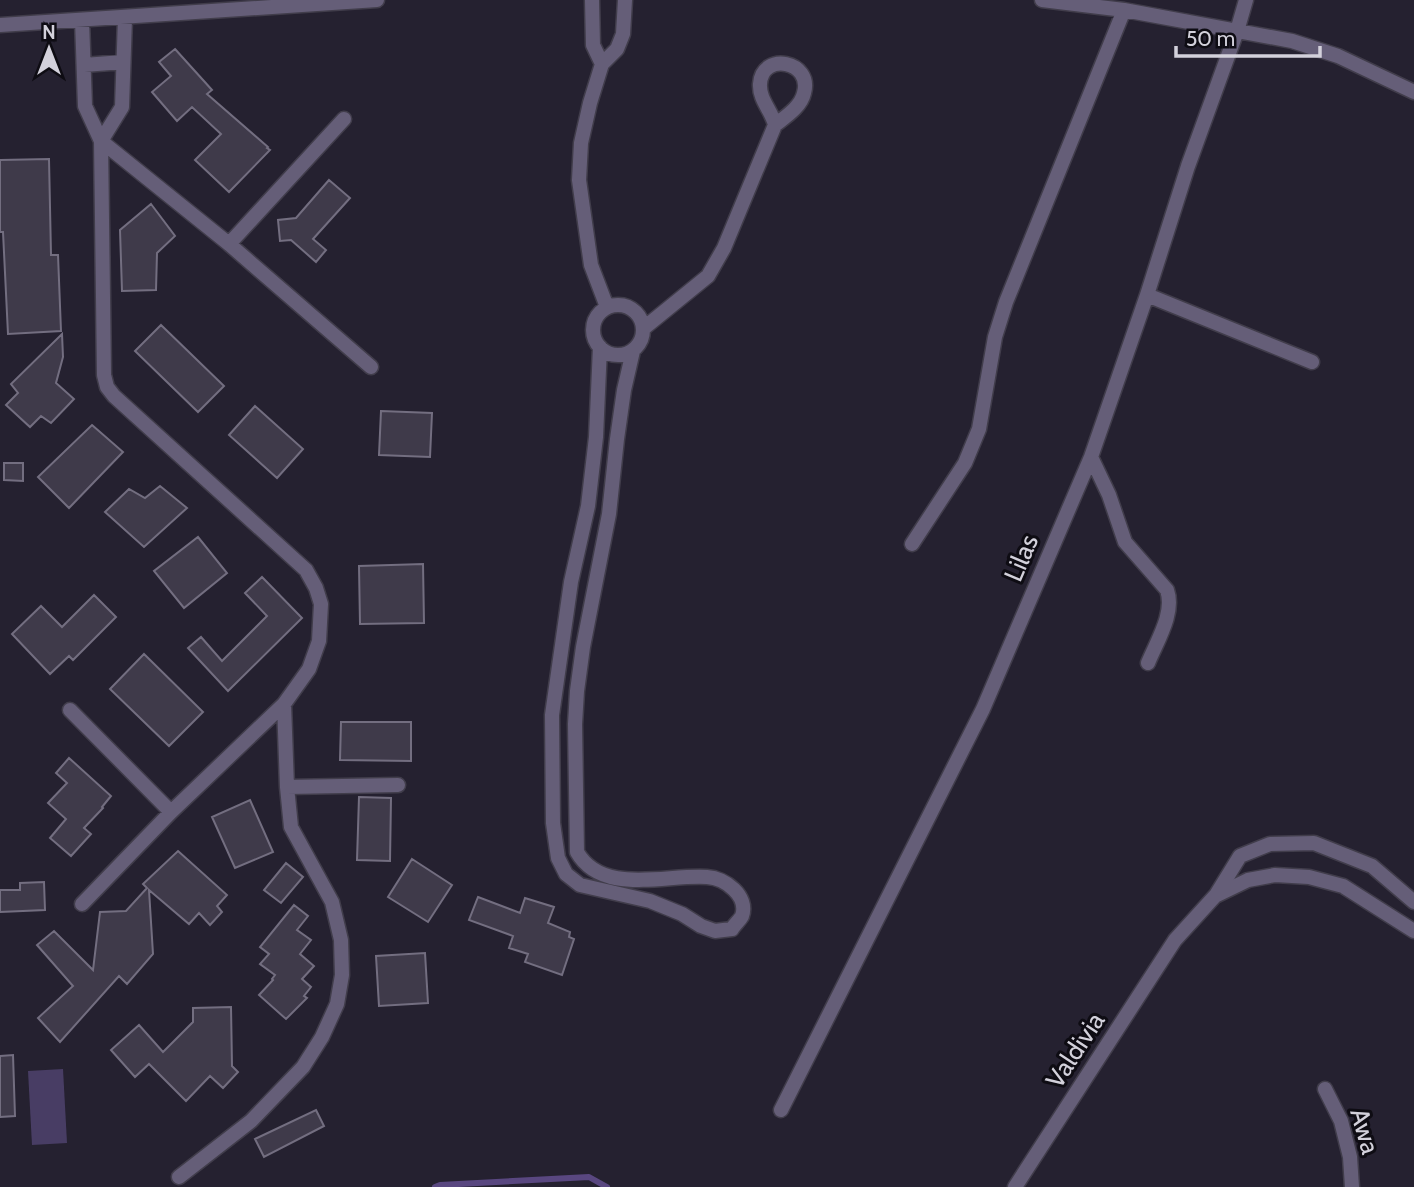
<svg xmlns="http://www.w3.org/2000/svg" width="1414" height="1187" font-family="Cabin,sans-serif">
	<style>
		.green { fill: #483d64 }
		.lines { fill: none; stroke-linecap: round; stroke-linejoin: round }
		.stream { stroke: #594780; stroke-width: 6 }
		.building { fill: #3f3a4a; stroke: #736e80; stroke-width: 2 }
		.street-casing { stroke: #413d4b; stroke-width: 17 }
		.street { stroke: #655e78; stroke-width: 14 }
		.labels { text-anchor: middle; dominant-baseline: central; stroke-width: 6; stroke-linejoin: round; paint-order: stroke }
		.street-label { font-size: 26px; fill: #d3d1db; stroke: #0e0c13 }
	</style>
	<rect width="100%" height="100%" fill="#252130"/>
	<path class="green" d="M63 1069 67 1143 32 1145 28 1071Z"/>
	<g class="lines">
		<path class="stream" d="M435 1187 440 1185 589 1177 607 1187"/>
	</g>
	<path class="building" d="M175 49 212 90 207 94 268 147 267 148 270 150 229 192 195 160 221 134 192 107 177 121 152 92 171 76 159 62Z
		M49 159 51 255H58L61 331 8 334 3 232H0V160Z
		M329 180 350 198 313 239 326 250 316 262 291 240 280 241 278 220 296 218Z
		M151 204 175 236 157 253 156 290 122 291 120 230Z
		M161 325 224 386 198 412 135 351Z
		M62 334 63 357 56 383 74 399 51 423 41 416 30 427 6 405 18 393 11 384Z
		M255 406 303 449 277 478 229 435Z
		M381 411 432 413 430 457 379 455Z
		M92 425 123 452 69 508 38 477Z
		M4 463H23V481L4 480Z
		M160 486 187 508 144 547 105 512 129 489 145 498Z
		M198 537 227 573 184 608 154 571Z
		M423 564 424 623 360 624 359 566Z
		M262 577 302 618 228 691 188 648 201 637 222 661 267 616 245 593Z
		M94 595 116 617 73 660 69 656 50 674 12 634 41 606 62 627Z
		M144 654 203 712 169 746 110 689Z
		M341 722H411V761L340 760Z
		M69 758 111 796 102 807 103 808 84 828 91 834 71 856 50 838 66 819 48 803 67 783 56 773Z
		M359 797 391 798 390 861 357 860Z
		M250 800 273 852 235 868 212 817Z
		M178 851 227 895 217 906 222 912 210 925 199 913 189 924 149 890 153 954 127 984 119 976 60 1042 38 1018 73 986 37 945 54 931 93 970 100 912 126 911 147 888 143 884Z
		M412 859 452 885 428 922 388 897Z
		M286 863 303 877 281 903 264 890Z
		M44 882 45 910 0 912V890H20V883Z
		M478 897 520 913 525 898 554 907 548 923 570 932 569 937 574 939 562 975 525 962 528 954 509 948 513 936 469 920Z
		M294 905 308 916 297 930 311 940 300 954 314 966 302 979 311 987 304 996 307 998 286 1019 259 995 273 980 272 979 275 975 260 964 269 954 260 947Z
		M425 953 428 1003 379 1006 376 956Z
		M231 1007 232 1066 238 1072 223 1088 210 1076 186 1101 149 1064 135 1077 111 1050 139 1025 163 1052 193 1022V1008Z
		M13 1055 15 1116 0 1117V1056Z
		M316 1110 324 1126 264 1157 255 1139Z"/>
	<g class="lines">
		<g class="street-casing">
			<path id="street" d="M592 0 593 45 602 64
				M1042 0 1124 10 1292 41 1338 56 1414 92
				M0 25 377 0
				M84 65 123 62
				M101 141 229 244 371 367
				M101 141 122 107 125 18
				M229 244 344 119
				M1147 295 1312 362
				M593 330a25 25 0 1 1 50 0a25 25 0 1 1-50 0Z
				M607 307 591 265 579 180 581 143 590 103 602 64 617 49 623 34 625 0
				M644 328 708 276 724 248 775 125C785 117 801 107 804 93 813 61 762 51 760 84 759 100 772 111 775 125
				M600 347 596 437 588 506 571 582 552 715 553 823 558 858 566 874 580 885 650 901 682 914 701 926 715 931 732 929C734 925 740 920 742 916 749 896 725 878 707 877 666 874 602 896 577 852L575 724 577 691 583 647 609 514 617 439 624 390 633 351
				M1091 457 1109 495 1125 542 1167 590C1175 613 1157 641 1148 663
				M912 544 965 463 979 429 995 337 1006 302 1124 10
				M70 710 171 812
				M287 787 398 785
				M1216 895 1240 856 1270 844 1314 843 1372 866 1414 902
				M82 904 171 812 284 704 309 669 319 641 321 604 316 588 306 570 114 396 107 387 104 375 101 141 85 106 82 20
				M1325 1089 1341 1121 1350 1157 1352 1187
				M781 1110 983 709 1091 457 1147 295 1188 166 1237 31 1246 0
				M179 1177 251 1121 303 1067 322 1037 337 1004 342 975 341 940 332 902 291 827 287 787 284 704
				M1015 1187 1175 940 1215 896 1248 880 1275 875 1309 877 1343 886 1414 931"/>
		</g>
		<use href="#street" class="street"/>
	</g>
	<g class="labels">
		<g class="street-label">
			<text transform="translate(1021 558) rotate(-67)">Lilas</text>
			<text transform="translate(1075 1050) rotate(-57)">Valdivia</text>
			<text transform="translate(1365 1131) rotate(74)">Awa</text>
		</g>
	</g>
	<g transform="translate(49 49)" stroke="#0e0c13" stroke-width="5" paint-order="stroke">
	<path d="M0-5L12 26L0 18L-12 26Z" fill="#d3d1db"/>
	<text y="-10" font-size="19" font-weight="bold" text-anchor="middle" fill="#d3d1db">N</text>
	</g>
	<path d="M1176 46v10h144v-10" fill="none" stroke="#d3d1db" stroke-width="3.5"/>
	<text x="1186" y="46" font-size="21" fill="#d3d1db" stroke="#0e0c13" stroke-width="5" paint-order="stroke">50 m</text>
</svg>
